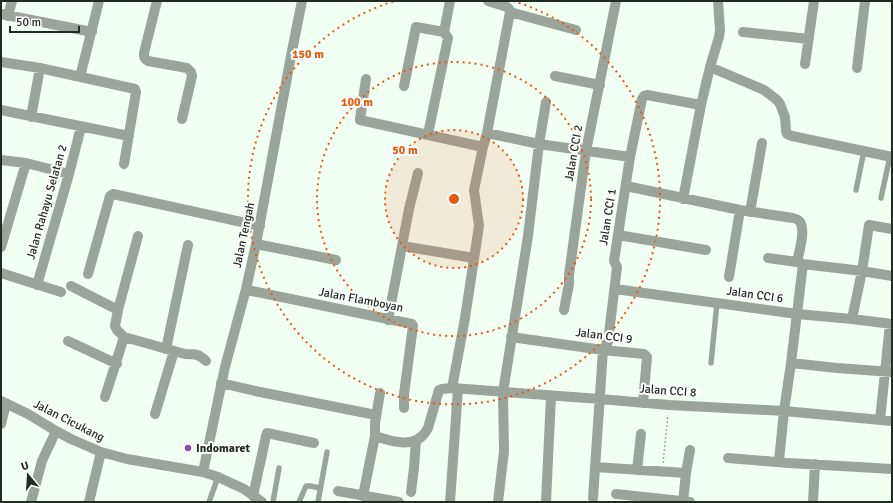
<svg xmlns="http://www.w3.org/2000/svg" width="893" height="503" font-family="Signika,sans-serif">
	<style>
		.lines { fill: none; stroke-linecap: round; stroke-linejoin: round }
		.path { stroke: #a2ada3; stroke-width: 1.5; stroke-dasharray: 2 2; stroke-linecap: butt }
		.service { stroke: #9ba49b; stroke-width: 5.5 }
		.minor { stroke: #9ba49b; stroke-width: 10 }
		.ring { fill: none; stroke: #e8590c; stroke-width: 2; stroke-dasharray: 2 4 }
		.poi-dot { fill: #9148ba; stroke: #fff; stroke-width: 1.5 }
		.labels { text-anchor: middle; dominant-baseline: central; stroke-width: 4; stroke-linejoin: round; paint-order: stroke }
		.street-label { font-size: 12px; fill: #222b23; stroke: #fff }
		.poi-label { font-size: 12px; font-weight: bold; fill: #222b23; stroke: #fff; text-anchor: start }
		.centre { fill: #e8590c; stroke: #fff; stroke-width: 2 }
		.ring-label { font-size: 12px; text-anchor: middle; font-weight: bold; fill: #e8590c; stroke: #fff; stroke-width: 4; stroke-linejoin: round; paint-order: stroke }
	</style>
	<rect width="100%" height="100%" fill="#f2fff3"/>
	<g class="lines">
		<path class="path" d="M663 463 668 415"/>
		<path class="service" d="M856 190 864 151
			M881 198 890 156
			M711 363 717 303
			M209 502 218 477
			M273 502 279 468
			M299 502 306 486H310L320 488
			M318 502 327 452"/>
		<path class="minor" d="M157 1 144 53C144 57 144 59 148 61L187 68 191 72 192 76 182 119
			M510 12 576 30
			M1 14 92 32
			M8 16 12 1
			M743 32 809 39
			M1 62 40 68 135 89 136 92 124 164
			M805 64 814 1
			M710 67 764 90 777 100 780 104 785 117 786 131 787 134 792 136 892 157
			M857 68 865 1
			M555 76 600 85
			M80 77 99 1
			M366 79 360 119V120L483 147
			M404 86 416 27 444 32
			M1 110 129 136
			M31 117 40 68
			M487 133 539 144 630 157
			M428 134 448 38 444 32 450 1
			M1 160 26 163 69 174
			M626 186 740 210 793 218C797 219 800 220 801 224 805 232 799 253 797 262
			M683 199 701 105 710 67 719 37 720 30 718 1
			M750 212 762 143
			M618 235 706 250
			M256 244 336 260
			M402 246 474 258
			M1 247 26 163
			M768 258 797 262 803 264 862 271 892 276
			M1 273 61 292
			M88 274 110 196 113 194 260 226
			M729 277 740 210
			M37 285 69 174 81 127
			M71 286 118 310 115 326 117 330 124 337 185 354C195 354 199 354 206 361
			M246 289 252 291 412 324 413 326 404 394V408
			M615 289 797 314 852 319 892 324
			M118 310 138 236
			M564 310 569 284V275L586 151 616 1
			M852 319 862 271 869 225 892 229
			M388 320 409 209 418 173
			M511 337 603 350 644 354 647 357 643 403
			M68 341 117 364
			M166 349 188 245
			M791 363 837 368 892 372
			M221 383 255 391 376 415
			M452 388 465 318 479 226 474 190 483 147 487 133 510 12 509 9 507 7 488 1
			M105 397 124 337
			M1 401 28 414 56 431 71 439 101 452 127 459 203 472 218 477 244 489 262 502
			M155 414 174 351
			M880 420 890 324
			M1 424 6 403
			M375 436C393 442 417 450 428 428L439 390 442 389 452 388 600 399 669 405 784 411 892 421
			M728 458 789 463 892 469
			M779 461 784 411 791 363 803 264
			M595 467 686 473
			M637 470 641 434
			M203 472 225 367 246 289 256 244 291 56 302 1
			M338 491 399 502
			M411 492 414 468 416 441
			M616 494 690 502
			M253 496 266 436 267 433 314 443
			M363 496 375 436V423L380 393
			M593 498 603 350 608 342 617 267 614 261 630 157 642 99 644 96 647 95 701 105
			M31 502 42 461 56 431
			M89 502 101 452
			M450 502 458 389
			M498 502 504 451 503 392 528 236 539 144 546 102
			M546 502 551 396
			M683 502 686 473 690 450
			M813 502 815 464"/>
	</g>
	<circle cx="454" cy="199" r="69" fill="#e8590c" fill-opacity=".12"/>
	<g class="ring">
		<circle cx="454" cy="199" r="69"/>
		<circle cx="454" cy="199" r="137"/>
		<path d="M513 1A206 206 0 1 1 395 1"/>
	</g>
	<circle class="poi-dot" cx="188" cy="448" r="4"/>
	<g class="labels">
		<g class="street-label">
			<text transform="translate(574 153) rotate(-80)">Jalan CCI 2</text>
			<text transform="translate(47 202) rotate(-74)">Jalan Rahayu Selatan 2</text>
			<text transform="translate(608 217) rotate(-81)">Jalan CCI 1</text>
			<text transform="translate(244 235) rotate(-78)">Jalan Tengah</text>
			<text transform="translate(755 295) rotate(8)">Jalan CCI 6</text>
			<text transform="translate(361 300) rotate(11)">Jalan Flamboyan</text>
			<text transform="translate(604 336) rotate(7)">Jalan CCI 9</text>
			<text transform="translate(668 391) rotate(4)">Jalan CCI 8</text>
			<text transform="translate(69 421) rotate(27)">Jalan Cicukang</text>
		</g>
		<g class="poi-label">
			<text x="196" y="448">Indomaret</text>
		</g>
	</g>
	<circle cx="454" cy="199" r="6" class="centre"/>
	<g class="ring-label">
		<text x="308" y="58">150 m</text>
		<text x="357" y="106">100 m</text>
		<text x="405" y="154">50 m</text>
	</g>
	<rect width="893" height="503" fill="none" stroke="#222b23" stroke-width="4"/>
	<g transform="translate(28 475) rotate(342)" stroke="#ffffff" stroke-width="3" paint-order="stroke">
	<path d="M0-3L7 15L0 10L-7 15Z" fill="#222b23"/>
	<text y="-6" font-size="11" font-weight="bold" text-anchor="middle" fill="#222b23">U</text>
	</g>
	<path d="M10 26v6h69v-6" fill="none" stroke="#222b23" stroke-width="2"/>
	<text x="16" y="26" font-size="12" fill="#222b23" stroke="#ffffff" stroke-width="3" paint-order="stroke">50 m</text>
</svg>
